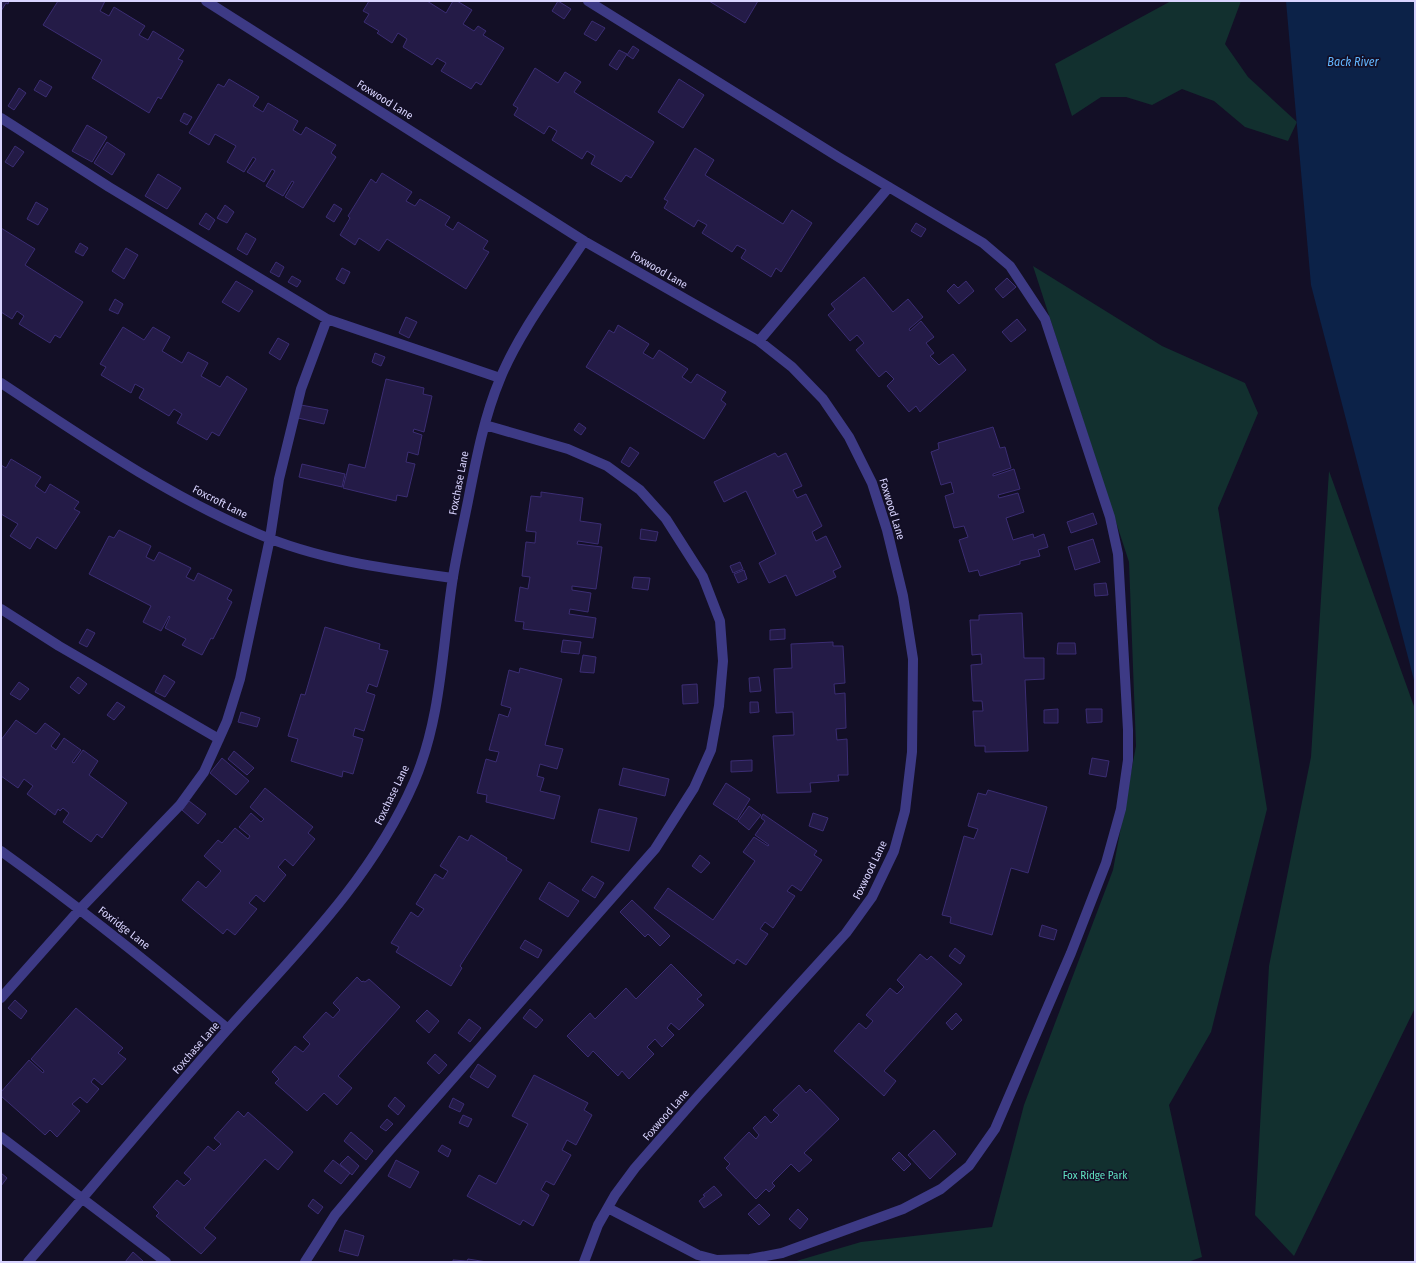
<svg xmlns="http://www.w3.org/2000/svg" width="1416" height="1263" font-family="'Fira Sans Condensed',sans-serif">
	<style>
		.green { fill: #12302f }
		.water { fill: #0c2248 }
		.building { fill: #241b47; stroke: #3b2d73 }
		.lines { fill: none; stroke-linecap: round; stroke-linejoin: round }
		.minor { stroke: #3d3a85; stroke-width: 10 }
		.labels { text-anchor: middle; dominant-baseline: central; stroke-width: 3.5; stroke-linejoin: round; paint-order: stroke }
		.street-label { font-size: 11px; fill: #d9d4ff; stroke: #130f26 }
		.park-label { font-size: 11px; fill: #5fe0c0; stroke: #130f26 }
		.water-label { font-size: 12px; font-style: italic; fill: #62b6ff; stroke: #130f26 }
	</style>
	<rect width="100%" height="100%" fill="#130f26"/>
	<path class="green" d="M1171 1H1241L1225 44 1248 77 1297 122 1288 141 1245 127 1214 101 1182 89 1152 105 1126 97H1101L1072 116 1055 64Z
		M1033 266 1162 346 1245 383 1258 413 1218 508 1267 809 1211 1032 1169 1105 1202 1257 1188 1262H793L861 1242 992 1227 1024 1105 1113 870 1136 746 1129 562Z
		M1329 471 1415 709V1008L1294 1256 1255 1215 1269 966 1311 757Z"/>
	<path class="water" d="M1286 1H1415V684L1311 285Z"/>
	<path class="building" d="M1 1H9L8 4 6 3 1 11Z
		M58 1H105L100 11 109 16 114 7 145 26 139 35 148 40 153 31 184 50 178 59 183 61 161 99 158 97 149 113 92 78 102 60 43 25Z
		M369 1H427L446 13 453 1H457L472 10 463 24 474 31 478 26 486 31 483 35 504 48 481 85 476 82 471 89 441 71 446 63 437 58 432 65 403 47 407 39 398 33 392 43 377 33 379 31 364 22 369 14 363 11Z
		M558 1 571 9 564 19 552 11Z
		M709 1H758L745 23Z
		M592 21 605 28 596 41 584 34Z
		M633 46 639 50 633 59 627 55Z
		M619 50 627 54 617 70 609 65Z
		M535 68 558 83 565 72 581 82 574 92 654 142 631 178 626 175 621 182 591 164 595 156 587 151 582 159 552 140 557 131 549 126 544 134 514 115 518 108 513 105Z
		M229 79 259 97 253 106 263 112 268 103 298 121 293 130 301 135 306 127 336 145 331 153 336 157 303 208 285 197 294 182 292 181 283 196 266 186 275 171 272 169 264 182 247 172 256 159 253 157 244 172 227 162 236 146 215 134 209 145 189 133 218 84 224 87Z
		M679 79 704 95 683 128 658 112Z
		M40 80 52 87 46 97 34 90Z
		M19 88 26 93 14 110 8 106Z
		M184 113 192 117 187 125 180 121Z
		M87 125 107 137 92 162 72 151Z
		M107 142 125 154 112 175 94 163Z
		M15 146 24 152 13 167 5 162Z
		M695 148 714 160 705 175 783 224 792 210 812 223 781 272 776 268 771 277 741 258 746 250 737 245 732 252 702 233 707 225 698 220 694 227 664 208 668 201 664 199Z
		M382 173 412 192 406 201 415 206 420 199 450 217 445 225 453 230 458 222 488 241 483 249 489 252 466 289 387 239 379 251 359 238 355 245 340 235 350 218 348 216 371 179 376 183Z
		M158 174 181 188 167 209 145 196Z
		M36 202 48 209 38 225 27 219Z
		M334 204 342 209 334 222 326 217Z
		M225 205 234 212 227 223 217 218Z
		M206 213 215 220 209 230 199 224Z
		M916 223 926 229 921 237 911 231Z
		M1 228 35 249 25 265 83 302 60 338 55 335 50 343 19 324 24 316 17 311 12 319 1 312Z
		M246 233 256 239 247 255 237 249Z
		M80 243 88 248 83 256 75 252Z
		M126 248 138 255 124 279 112 271Z
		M276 262 284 267 279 277 270 272Z
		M342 268 350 272 344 284 336 279Z
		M292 276 301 281 297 287 288 282Z
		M864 277 893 312 908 299 923 317 909 329 910 331 921 321 934 337 926 343 934 353 930 356 939 365 953 354 966 370 920 412 916 406 909 412 887 386 894 379 886 371 879 377 856 350 864 343 857 335 850 341 828 315 835 309 831 304Z
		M1007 278 1016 287 1003 298 995 289Z
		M236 281 253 291 239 312 222 302Z
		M966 281 974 291 959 304 947 291 954 284 958 288Z
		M115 299 123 304 118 314 109 310Z
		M406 317 417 322 409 338 399 333Z
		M1017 319 1026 330 1011 342 1002 332Z
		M618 325 649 344 643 353 653 359 659 350 688 369 682 377 691 383 697 374 726 392 721 400 726 404 704 439 586 367 609 330 614 333Z
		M123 327 144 340 153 327 170 337 162 351 182 363 188 352 208 363 201 376 220 387 227 376 247 389 219 436 212 432 207 440 177 423 182 414 174 409 169 416 139 398 144 389 135 384 131 393 101 375 106 367 100 364Z
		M278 338 289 344 280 360 269 353Z
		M375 353 385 357 381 366 372 362Z
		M386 379 424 388 423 394 432 396 424 432 414 429 413 432 422 435 418 455 408 452 406 462 415 464 407 497 397 495 396 501 343 488 349 464 365 468Z
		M301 405 328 410 324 424 298 418Z
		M579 423 586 428 581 435 574 430Z
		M993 427 1000 448 1005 447 1011 468 993 474V476L1014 469 1020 489 998 495 999 498 1018 493 1024 512 1006 518 1013 540 1033 534 1034 538 1044 534 1048 547 1038 550 1040 556 1020 561V564L980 576 978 570 969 572 959 540 968 537 964 526 954 528 945 496 954 493 951 482 941 485 931 452 939 449 938 443Z
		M630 447 639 453 629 467 621 462Z
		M775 453 778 457 786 453 802 486 793 490 797 498 806 494 822 526 812 532 816 541 826 536 841 567 833 571 836 577 796 596 786 575 769 583 759 563 776 554 746 491 724 502 714 482Z
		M11 459 41 477 35 486 45 493 50 484 79 502 74 509 80 512 56 549 37 537 30 549 10 536 18 524 1 514V465L6 468Z
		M302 464 345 474 342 487 299 477Z
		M541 492 583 498 580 521 601 524 598 544 578 541 577 544 602 547 596 589 572 586V590L591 593 588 612 570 609 569 614 596 618 593 638 523 629 524 622 515 621 520 587 528 589 530 577 522 576 526 542 535 543 536 532 526 531 531 496 541 497Z
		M1093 513 1097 524 1071 533 1067 522Z
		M641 529 658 532 656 541 640 539Z
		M119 530 151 546 146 557 154 561 159 552 191 568 186 577 194 581 198 573 232 590 227 599 232 602 213 639 211 638 202 655 182 645 186 639 165 628 170 617 169 616 161 631 143 622 151 606 89 574 109 536 114 538Z
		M1093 539 1100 562 1075 570 1068 547Z
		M740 562 743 569 733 573 730 566Z
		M744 570 747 579 738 583 734 574Z
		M634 577 650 578 648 590 632 588Z
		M1106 583 1108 595 1095 596 1094 584Z
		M1022 613 1024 658H1044V679L1025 680 1028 751 985 752V746H975L973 711H983L982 701H973L971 665 982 664 981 654 972 655 970 620H979V615Z
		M325 627 380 644 379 649 388 651 377 687 369 684 366 692 375 695 364 731 355 728 353 736 363 739 353 774 343 771 342 777 291 761 298 739 288 736 301 694 305 695Z
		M87 629 95 633 87 647 79 643Z
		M785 629V639L770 640V630Z
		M563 640 581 642 579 654 561 652Z
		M833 642V646H843L845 683 834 684 835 694 845 693 846 728 836 729 837 740 847 739 848 775H838L839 781 810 783 811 792 777 793 773 736 794 735 793 712 776 713 774 669 792 668 791 644Z
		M1058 643H1075L1076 654H1057Z
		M583 655 596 657 594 673 580 672Z
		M520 668 562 679 545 745 563 749 557 769 540 764 537 776 544 778 540 791 560 796 554 819 486 802 487 795 477 793 486 759 496 762 499 752 489 750 499 714 508 717 511 708 501 705 509 670 519 673Z
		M164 675 175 682 165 697 155 692Z
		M78 677 87 684 79 694 70 687Z
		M759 677 761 691 750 692 749 678Z
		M19 682 29 689 20 700 10 694Z
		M697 684 698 703 683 704 682 685Z
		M117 702 125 707 114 720 107 715Z
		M750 702H758L759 712 750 713Z
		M1058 709V723H1044V710Z
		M1086 709H1102V722L1087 723Z
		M241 712 260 718 257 727 238 722Z
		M16 720 36 734 45 723 60 734 51 746 56 750 64 738 81 750 72 762 74 763 83 750 98 761 89 775 127 803 102 838 97 834 91 842 63 822 69 813 63 808 60 811 58 809 55 815 27 794 33 786 24 779 18 788 1 776V740Z
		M234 751 254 768 247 775 228 759Z
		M222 758 249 781 236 795 210 773Z
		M1092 758 1109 761 1106 777 1089 774Z
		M752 760V771L731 772V761Z
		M623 768 669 779 665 796 619 785Z
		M726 783 750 799 737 820 713 804Z
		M265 788 313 827 308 833 315 839 293 866 285 859 278 867 286 875 264 902 256 895 249 903 257 909 235 935 227 929 223 934 182 900 198 881 206 888 221 871 204 856 218 840 222 843 235 828 248 839 250 836 239 827 251 813 261 822 264 819 250 807Z
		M988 790 1047 807 1028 873 1011 868 992 935 950 923 951 917 942 915 964 836 974 839 978 829 968 826 978 793 986 795Z
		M189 801 206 814 198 824 182 810Z
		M749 806 761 815 749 830 738 821Z
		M599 809 637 818 629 851 591 842Z
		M813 813 828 818 823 831 809 826Z
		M763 814 817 851 814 855 822 860 801 891 792 885 787 891 795 896 773 928 765 922 760 929 768 934 746 965 737 959 734 964 654 908 668 888 713 920 755 861 743 852 754 837 768 846 769 845 755 835 765 821 761 818Z
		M471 835 507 858 506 860 522 870 460 966 462 968 451 986 396 952 399 947 391 943 411 912 418 917 424 909 416 904 435 874 443 879 448 871 440 866 459 836 468 841Z
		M700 855 710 863 701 873 692 866Z
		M592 876 604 883 595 898 582 890Z
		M549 882 579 901 568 917 539 899Z
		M632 900 670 936 660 946 648 934 645 937 620 912Z
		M1042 925 1057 930 1054 940 1039 936Z
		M525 940 542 950 538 958 520 948Z
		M955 948 965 956 960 964 949 956Z
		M920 954 927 960 931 956 962 984 884 1071 896 1081 884 1096 834 1051 859 1023 866 1029 873 1021 866 1015 890 988 897 994 904 987 897 980Z
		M671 964 702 995 697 999 704 1005 679 1030 671 1023 667 1028 674 1035 662 1047 655 1039 647 1047 654 1054 629 1079 622 1071 618 1076 593 1051 588 1057 567 1036 590 1013 595 1019 626 988 636 999Z
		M357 977 362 982 363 981 365 982 369 979 400 1007 338 1076 352 1088 337 1105 324 1093 307 1111 275 1083 279 1079 272 1072 295 1046 303 1052 310 1044 303 1037 326 1012 333 1018 340 1010 333 1003Z
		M15 1000 27 1011 21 1019 8 1008Z
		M76 1008 123 1048 118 1053 126 1059 102 1085 94 1078 91 1082 99 1089 87 1103 80 1097 72 1104 80 1111 57 1137 50 1130 45 1135 1 1096V1092L29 1060 43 1073 44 1071 31 1059Z
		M530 1009 543 1020 536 1028 523 1018Z
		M427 1010 439 1021 429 1033 416 1021Z
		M956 1013 962 1020 952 1030 946 1023Z
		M469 1019 481 1028 470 1042 458 1033Z
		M435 1054 447 1065 439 1074 427 1063Z
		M478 1064 496 1076 488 1088 470 1077Z
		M534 1075 588 1103 584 1110 592 1115 576 1145 567 1140 562 1150 571 1155 554 1185 546 1181 541 1190 549 1195 533 1226 523 1220 520 1225 467 1196 479 1175 496 1184 528 1124 512 1116Z
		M799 1085 806 1093 810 1089 839 1119 804 1153 812 1160 799 1172 791 1164 772 1183 775 1186 769 1192 766 1189 756 1199 726 1168 730 1164 724 1158 749 1132 756 1139 759 1135 753 1128 765 1116 771 1123 779 1115 773 1110Z
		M395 1097 405 1106 398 1115 388 1106Z
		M453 1098 464 1104 460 1112 449 1107Z
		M238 1111 244 1117 248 1112 293 1152 278 1170 265 1159 204 1228 216 1238 201 1254 156 1216 159 1213 153 1207 177 1180 184 1186 191 1179 184 1173 208 1146 214 1151 221 1144 214 1138Z
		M463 1115 472 1119 468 1127 459 1123Z
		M387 1119 393 1124 386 1131 380 1127Z
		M934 1130 956 1154 930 1179 908 1155Z
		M351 1132 373 1151 366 1160 344 1141Z
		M442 1145 451 1150 448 1157 438 1151Z
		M899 1152 911 1164 904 1171 892 1159Z
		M348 1156 359 1166 352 1175 340 1164Z
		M333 1160 350 1173 341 1184 324 1171Z
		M396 1160 419 1172 410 1188 388 1176Z
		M1 1173 7 1178 1 1186Z
		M714 1186 722 1195 704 1208 699 1201 705 1196 703 1195Z
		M313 1199 323 1207 318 1214 308 1206Z
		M759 1204 770 1215 759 1225 748 1214Z
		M798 1209 808 1219 800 1229 789 1219Z
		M345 1230 364 1236 358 1256 339 1251Z
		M133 1252 143 1261 142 1262H125Z
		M468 1259 487 1262H453V1260L467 1261Z"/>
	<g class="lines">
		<path class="minor" d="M206 1 584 241 759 341 792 367 823 399 849 437 872 483 887 530 903 596 913 659 912 752 905 811 894 851 872 897 846 933 698 1096 635 1168 615 1195 598 1225 584 1262
			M588 1 840 158 983 243 1010 266 1045 319 1110 517 1118 554 1128 730V760L1121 809 1106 863 1071 953 995 1129 969 1166 941 1189 903 1209 782 1253 750 1259 717 1260 698 1255 608 1208
			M1 118 109 187 327 319 500 378
			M759 341 889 187
			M1 383C83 437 165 494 256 533 318 560 387 569 453 578
			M1 609 59 646 219 739
			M1 851C79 907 154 967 228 1029
			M1 998 80 909 180 805 204 772 227 721 240 679 270 538 279 479 301 389 327 319
			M1 1137 166 1262
			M28 1262C94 1185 160 1106 227 1030 296 953 372 879 414 782 442 717 442 646 453 577 457 552 463 526 468 501 476 460 484 417 500 379 519 332 556 284 584 241
			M305 1262 335 1215 389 1151 655 849 694 788 711 750 719 706 723 661 720 621 703 577 666 519 640 490 607 466 568 449 485 425"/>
	</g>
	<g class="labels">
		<g class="street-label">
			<text transform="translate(385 100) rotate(32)">Foxwood Lane</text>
			<text transform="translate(659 270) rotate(30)">Foxwood Lane</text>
			<text transform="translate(459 483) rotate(-79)">Foxchase Lane</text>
			<text transform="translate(220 502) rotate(27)">Foxcroft Lane</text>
			<text transform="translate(892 509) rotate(73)">Foxwood Lane</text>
			<text transform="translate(392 795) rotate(-64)">Foxchase Lane</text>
			<text transform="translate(870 870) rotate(-64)">Foxwood Lane</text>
			<text transform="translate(124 928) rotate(38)">Foxridge Lane</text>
			<text transform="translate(196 1048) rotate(-49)">Foxchase Lane</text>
			<text transform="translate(666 1115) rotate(-49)">Foxwood Lane</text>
		</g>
		<g class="park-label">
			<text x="1095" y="1175">Fox Ridge Park</text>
		</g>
		<g class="water-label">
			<text x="1353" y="62">Back River</text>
		</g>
	</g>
	<rect width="1416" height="1263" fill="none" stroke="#d9d4ff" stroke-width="4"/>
</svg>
